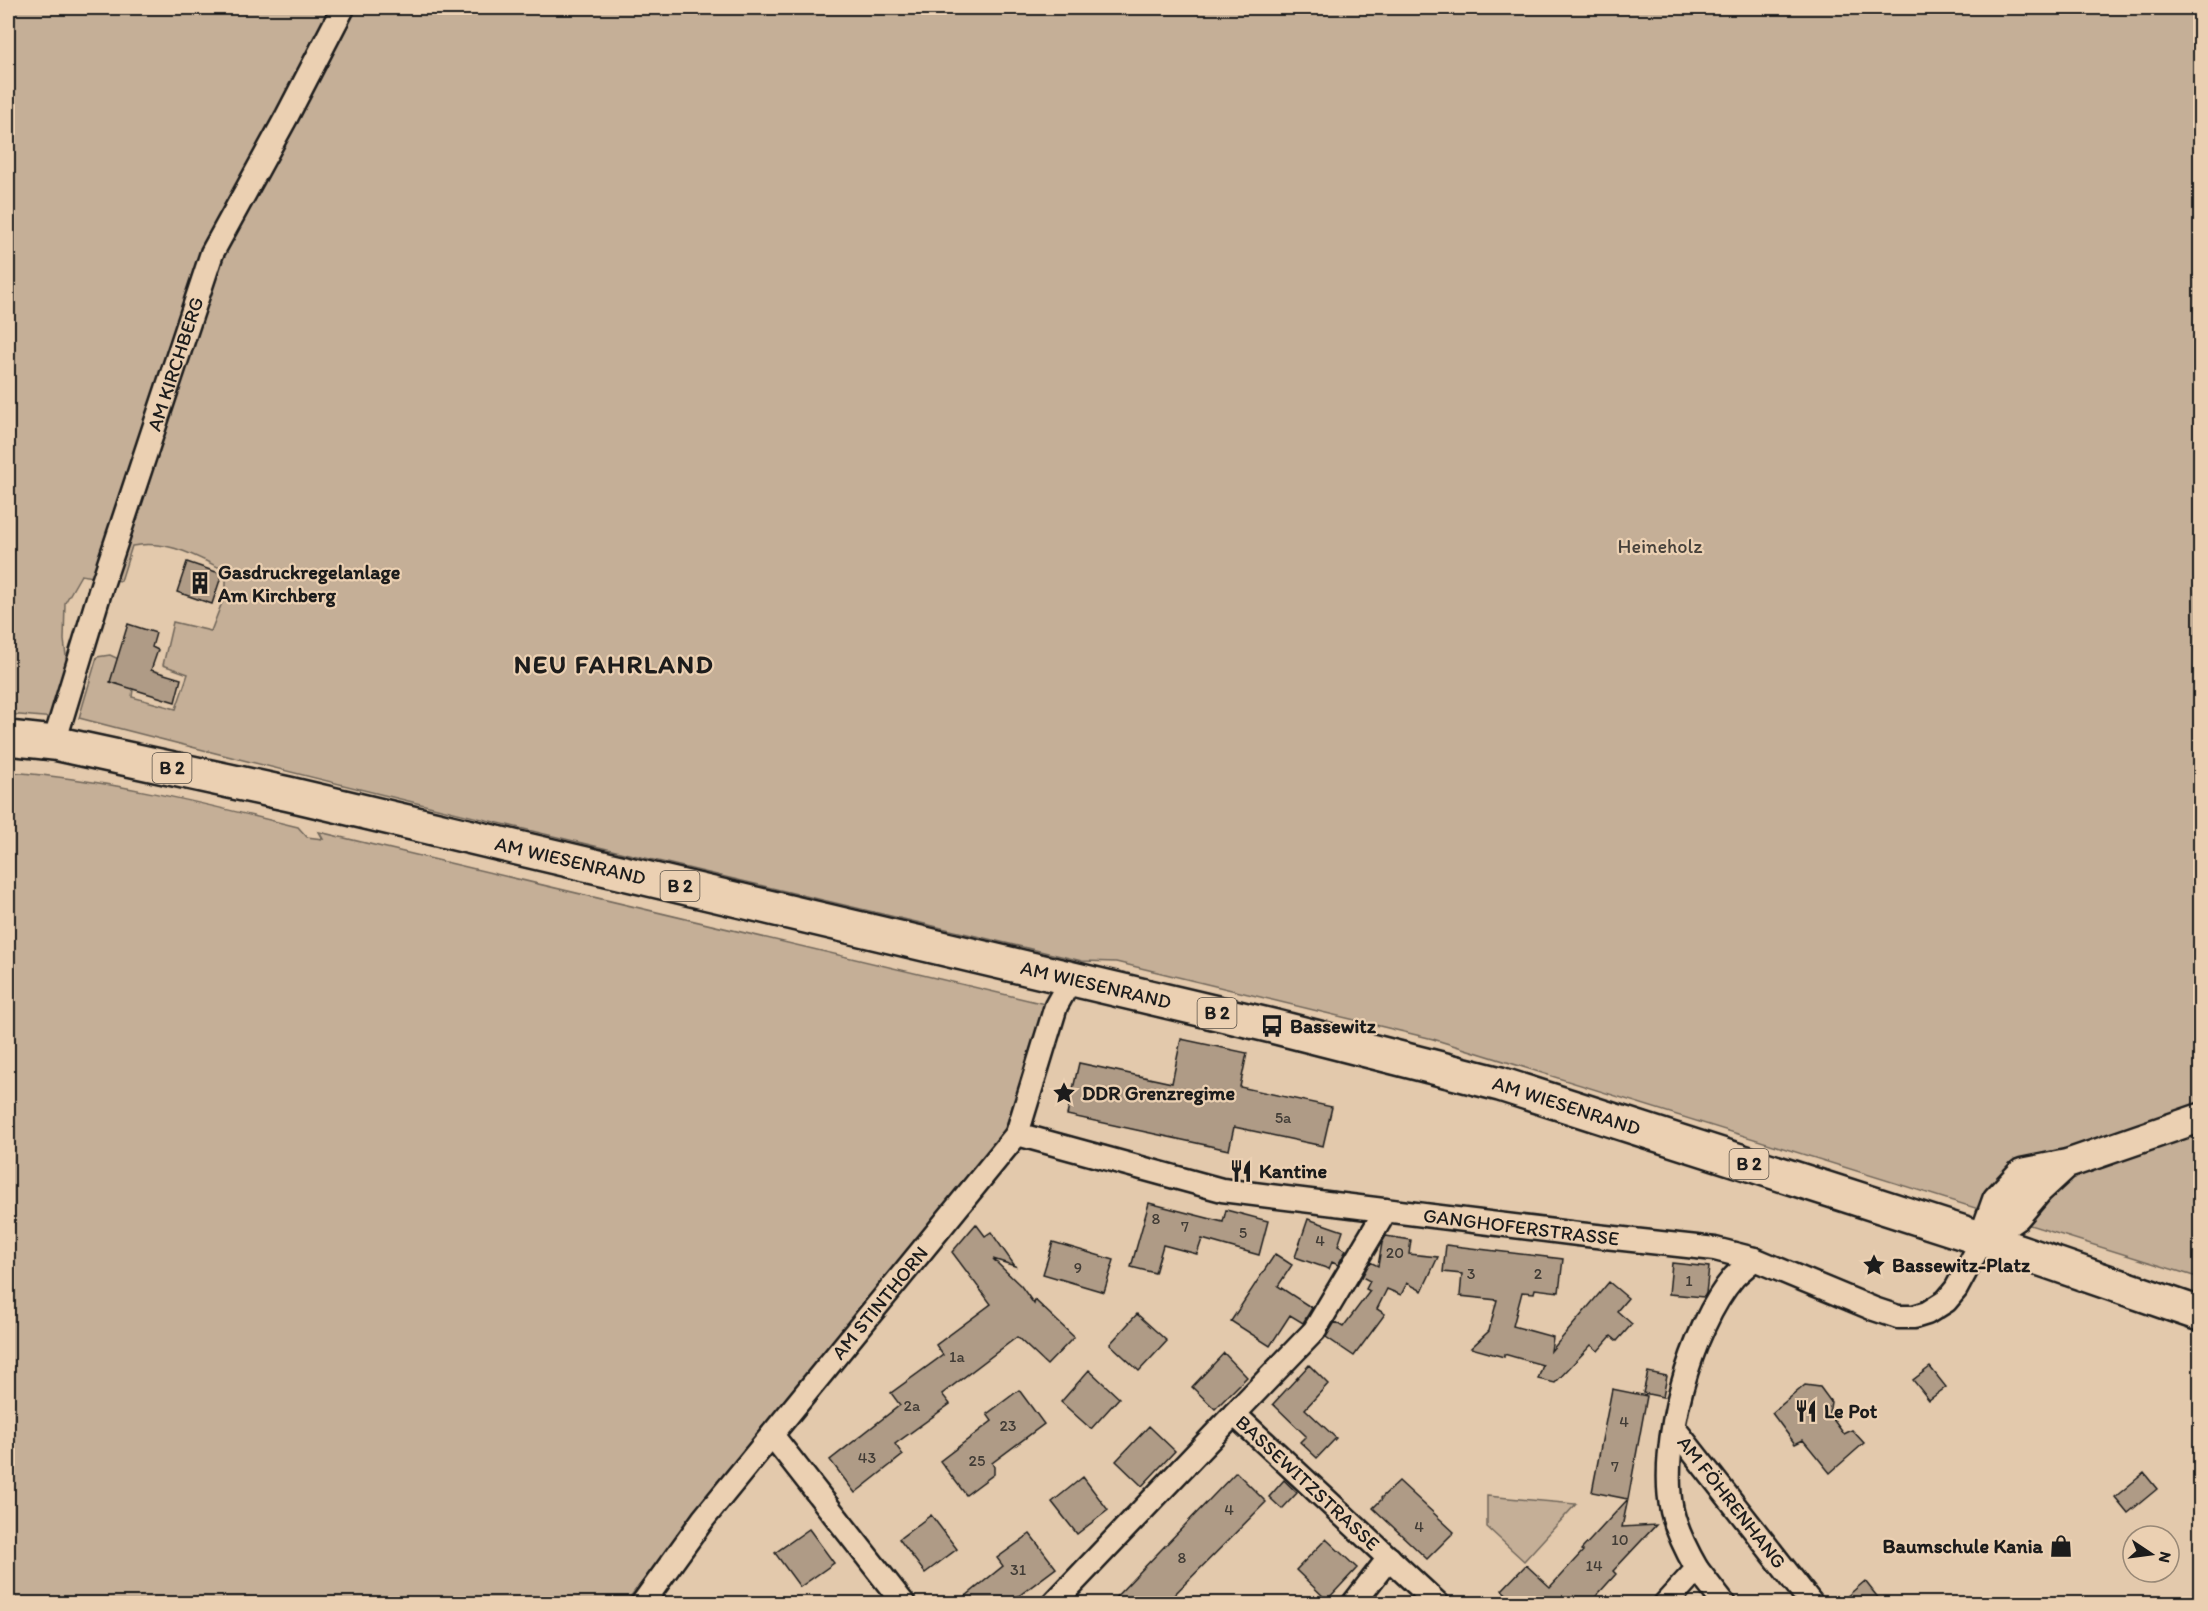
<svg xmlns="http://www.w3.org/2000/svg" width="2208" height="1611" font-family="Itim,sans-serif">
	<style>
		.green { fill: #c5af97; stroke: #70665a; stroke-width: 1.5 }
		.building { fill: #af9b86; stroke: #1c1c1c; stroke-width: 1.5 }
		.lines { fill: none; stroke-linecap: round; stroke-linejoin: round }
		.minor-casing { stroke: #1c1c1c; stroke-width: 27 }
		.tertiary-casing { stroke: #1c1c1c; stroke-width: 33 }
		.primary-casing { stroke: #1c1c1c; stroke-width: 38 }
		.minor { stroke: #ebd0b2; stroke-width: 22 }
		.tertiary { stroke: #ebd0b2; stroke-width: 28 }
		.primary { stroke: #ebd0b2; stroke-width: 33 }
		.labels { text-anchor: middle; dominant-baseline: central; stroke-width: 4.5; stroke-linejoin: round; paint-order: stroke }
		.number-label { font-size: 16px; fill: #413c36 }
		.shield { fill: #ebd0b2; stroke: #5a5249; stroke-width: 1.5 }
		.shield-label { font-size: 18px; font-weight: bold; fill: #1c1c1c }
		.street-label { font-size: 20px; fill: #1c1c1c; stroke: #ebd0b2 }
		.park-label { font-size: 20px; fill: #46413b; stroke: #ebd0b2 }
		.poi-label { font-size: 20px; font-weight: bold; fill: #1c1c1c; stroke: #ebd0b2; text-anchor: start }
		.district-label { font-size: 26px; font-weight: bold; letter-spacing: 1.5px; fill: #1c1c1c; stroke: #ebd0b2 }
	</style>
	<rect width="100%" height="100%" fill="#e3c9ac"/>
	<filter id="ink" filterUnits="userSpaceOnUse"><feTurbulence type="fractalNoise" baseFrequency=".0167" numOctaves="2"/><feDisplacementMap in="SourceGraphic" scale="12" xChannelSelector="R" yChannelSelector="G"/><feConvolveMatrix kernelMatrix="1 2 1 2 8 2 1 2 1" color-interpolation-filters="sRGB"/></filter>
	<g filter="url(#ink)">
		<path class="green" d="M8 8H2200V1278L1433 1039 1116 962 1082 961C748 882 412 805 79 718L97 657 110 655 136 667 132 697 176 709 188 674 163 665 173 622 211 631 226 592V571C195 556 167 539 132 546L121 581 81 575 65 603 64 640 67 664 55 718 8 714Z
			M8 772C106 779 202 803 298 827L307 837 323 839 319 832 1049 1005 1001 1139 625 1603H8Z
			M1487 1496 1576 1504 1524 1561 1487 1527Z"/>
		<path class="building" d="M187 562 222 574 212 604 177 592Z
			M128 624 156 633 152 647 158 650 151 670 181 679 175 702 110 682Z
			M1181 1039 1247 1053 1240 1087 1332 1107 1323 1146 1234 1127 1229 1150 1067 1115 1079 1063 1172 1083Z
			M1149 1203 1223 1222 1226 1210 1268 1221 1259 1255 1202 1239 1197 1254 1163 1245 1155 1273 1131 1267Z
			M1308 1219 1343 1231 1338 1246 1346 1250 1338 1265 1332 1262 1329 1269 1295 1257Z
			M976 1224 985 1236 991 1232 1015 1266 993 1259 1021 1286 1034 1304 1035 1300 1074 1337 1047 1365 1017 1337 942 1394 950 1404 895 1444 903 1455 855 1493 830 1460 900 1405 891 1393 943 1355 936 1345 991 1304 952 1252Z
			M1386 1236 1411 1240 1409 1254 1438 1257 1422 1291 1407 1283 1401 1295 1387 1289 1377 1309 1385 1314 1354 1356 1326 1337 1335 1322 1343 1327 1370 1291 1366 1289 1370 1281 1362 1277 1370 1262 1378 1266 1382 1243Z
			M1053 1242 1114 1260 1104 1292 1043 1274Z
			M1446 1245 1563 1259 1559 1292 1535 1289 1534 1293 1522 1292 1513 1326 1553 1337 1551 1351 1609 1282 1628 1298 1617 1311 1632 1324 1617 1341 1611 1336 1598 1351 1591 1345 1555 1383 1538 1379 1543 1365 1504 1354V1357L1471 1348 1489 1331 1497 1300 1460 1296 1462 1274 1443 1272Z
			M1275 1254 1292 1265 1278 1286 1312 1308 1303 1323 1290 1315 1270 1346 1231 1321Z
			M1672 1263 1709 1267 1706 1293 1704 1297 1669 1294Z
			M1137 1314 1167 1341 1139 1371 1110 1344Z
			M1224 1353 1247 1377 1215 1409 1192 1387Z
			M1309 1365 1328 1384 1305 1409 1336 1438 1317 1458 1300 1442 1306 1436 1273 1404Z
			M1930 1367 1946 1387 1929 1400 1913 1380Z
			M1089 1370 1119 1398 1091 1429 1061 1402Z
			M1648 1372 1667 1376 1663 1397 1643 1393Z
			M1805 1385 1820 1387 1831 1402 1829 1414 1844 1434 1852 1430 1864 1443 1830 1473 1803 1440 1795 1444 1772 1413Z
			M1612 1389 1647 1396 1628 1499 1592 1492Z
			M1019 1390 1044 1424 992 1463 994 1467V1474L966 1495 940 1461 992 1421 987 1414Z
			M1149 1426 1175 1451 1142 1486 1116 1461Z
			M1236 1472 1266 1502 1165 1604H1109Z
			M2144 1473 2157 1489 2128 1513 2115 1497Z
			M1083 1477 1108 1510 1077 1534 1052 1502Z
			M1284 1480 1297 1493 1282 1509 1269 1497Z
			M1399 1481 1454 1532 1427 1559 1373 1508 1382 1499 1381 1498Z
			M1628 1499 1622 1527 1656 1525 1613 1571 1616 1574 1589 1604H1517L1502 1590 1526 1565 1550 1587 1583 1551 1581 1550Z
			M931 1515 957 1549 925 1573 899 1539Z
			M809 1529 834 1563 800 1587 775 1553Z
			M1030 1534 1056 1568 1008 1604H956L1003 1566 997 1558Z
			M1326 1539 1357 1568 1327 1600 1296 1570Z
			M1865 1581 1883 1604H1838Z"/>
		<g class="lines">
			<g class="minor-casing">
				<g id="minor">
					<path id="s1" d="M54 743 102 585 212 253 287 116 343 8"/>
					<path id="s2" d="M1017 1134 1222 1190 1578 1234 1715 1249 1754 1259 1874 1309 1898 1317H1914L1927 1313 1946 1301 1956 1289 1983 1239"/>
					<path id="s3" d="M1386 1210 1314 1331 1234 1414 1438 1604"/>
					<path id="s4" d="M1674 1428 1812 1604"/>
					<path d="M772 1435 904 1604"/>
					<path d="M1697 1569 1724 1604"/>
					<path id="s5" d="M642 1604 704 1518 1017 1134 1056 1006 1071 979"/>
					<path d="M1053 1604 1234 1414"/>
					<path d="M1353 1604 1389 1558"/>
					<path d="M1665 1604 1697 1569C1686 1550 1677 1532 1672 1511 1658 1446 1691 1327 1734 1277 1740 1271 1748 1265 1754 1259"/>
				</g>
			</g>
			<g class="tertiary-casing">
				<path id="tertiary" d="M1983 1239 1997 1200 2022 1173 2067 1164 2200 1118
					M1983 1239 2016 1216 2038 1190 2065 1165"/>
			</g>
			<g class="primary-casing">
				<g id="primary">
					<path id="s6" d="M8 738 54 743 289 794 1272 1026 1500 1084 1983 1239 2200 1314"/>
				</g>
			</g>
			<use href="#minor" class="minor"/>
			<use href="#tertiary" class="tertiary"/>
			<use href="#primary" class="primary"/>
		</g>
	</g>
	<defs>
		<g id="building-bare" transform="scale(1.8)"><path d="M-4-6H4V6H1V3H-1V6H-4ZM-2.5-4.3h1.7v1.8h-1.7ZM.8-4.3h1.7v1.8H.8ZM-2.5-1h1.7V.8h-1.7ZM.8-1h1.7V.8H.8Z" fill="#1c1c1c" stroke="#ebd0b2" stroke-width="2.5" paint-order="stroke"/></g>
		<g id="bus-bare" transform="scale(1.8)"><path d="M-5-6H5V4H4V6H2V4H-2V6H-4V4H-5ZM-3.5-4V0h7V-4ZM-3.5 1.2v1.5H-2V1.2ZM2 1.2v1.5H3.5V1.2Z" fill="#1c1c1c" stroke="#ebd0b2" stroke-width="2.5" paint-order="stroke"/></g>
		<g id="sight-bare" transform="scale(1.8)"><path d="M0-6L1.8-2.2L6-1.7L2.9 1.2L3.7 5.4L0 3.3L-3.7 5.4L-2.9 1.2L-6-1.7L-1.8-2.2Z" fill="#1c1c1c" stroke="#ebd0b2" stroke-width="2.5" paint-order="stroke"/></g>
		<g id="restaurant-bare" transform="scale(1.8)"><path d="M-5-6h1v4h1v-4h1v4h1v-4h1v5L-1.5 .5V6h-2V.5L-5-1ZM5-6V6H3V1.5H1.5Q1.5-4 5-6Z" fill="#1c1c1c" stroke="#ebd0b2" stroke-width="2.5" paint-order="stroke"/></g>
		<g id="shop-bare" transform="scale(1.8)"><path d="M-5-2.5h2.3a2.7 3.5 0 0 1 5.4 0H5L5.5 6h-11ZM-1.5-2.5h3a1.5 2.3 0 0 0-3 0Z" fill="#1c1c1c" stroke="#ebd0b2" stroke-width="2.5" paint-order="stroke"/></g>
	</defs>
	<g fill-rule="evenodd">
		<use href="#building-bare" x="200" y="583"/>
		<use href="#bus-bare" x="1272" y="1026"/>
		<use href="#sight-bare" x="1064" y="1093"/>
		<use href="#restaurant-bare" x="1241" y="1171"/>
		<use href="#sight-bare" x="1874" y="1265"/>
		<use href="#restaurant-bare" x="1806" y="1411"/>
		<use href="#shop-bare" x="2061" y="1546"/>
	</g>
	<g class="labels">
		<g class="number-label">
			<text x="1283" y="1117">5a</text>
			<text x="1156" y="1218">8</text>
			<text x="1185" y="1226">7</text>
			<text x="1243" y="1232">5</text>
			<text x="1320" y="1240">4</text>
			<text x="1395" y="1252">20</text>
			<text x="1078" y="1267">9</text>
			<text x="1471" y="1273">3</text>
			<text x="1538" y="1273">2</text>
			<text x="1689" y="1280">1</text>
			<text x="957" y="1356">1a</text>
			<text x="912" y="1405">2a</text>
			<text x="1624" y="1421">4</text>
			<text x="1008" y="1425">23</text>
			<text x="867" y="1457">43</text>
			<text x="977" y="1460">25</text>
			<text x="1615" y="1466">7</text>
			<text x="1229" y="1509">4</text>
			<text x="1419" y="1526">4</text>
			<text x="1620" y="1539">10</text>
			<text x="1182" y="1557">8</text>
			<text x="1594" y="1565">14</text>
			<text x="1018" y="1569">31</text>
		</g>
		<g class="shield">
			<rect x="152.5" y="753" width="39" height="30" rx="4.5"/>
			<rect x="660.5" y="871" width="39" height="30" rx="4.5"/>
			<rect x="1197.5" y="998" width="39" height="30" rx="4.5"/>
			<rect x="1729.5" y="1149" width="39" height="30" rx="4.5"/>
		</g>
		<g class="shield-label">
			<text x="172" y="768">B 2</text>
			<text x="680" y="886">B 2</text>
			<text x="1217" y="1013">B 2</text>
			<text x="1749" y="1164">B 2</text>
		</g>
		<g class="street-label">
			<text stroke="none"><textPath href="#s1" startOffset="398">AM KIRCHBERG</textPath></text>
			<text stroke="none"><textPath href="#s6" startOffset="576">AM WIESENRAND</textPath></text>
			<text stroke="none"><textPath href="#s6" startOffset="1116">AM WIESENRAND</textPath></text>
			<text stroke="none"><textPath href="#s6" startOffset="1602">AM WIESENRAND</textPath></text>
			<text stroke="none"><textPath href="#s2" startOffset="514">GANGHOFERSTRASSE</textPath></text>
			<text stroke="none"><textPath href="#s5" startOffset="384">AM STINTHORN</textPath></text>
			<text stroke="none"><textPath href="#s3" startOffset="357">BASSEWITZSTRASSE</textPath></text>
			<text stroke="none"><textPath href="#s4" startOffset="94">AM FÖHRENHANG</textPath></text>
		</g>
		<g class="park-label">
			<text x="1660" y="546">Heineholz</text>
		</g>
		<g class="poi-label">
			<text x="218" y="572">Gasdruckregelanlage<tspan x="218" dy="23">Am Kirchberg</tspan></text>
			<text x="1290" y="1026">Bassewitz</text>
			<text x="1082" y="1093">DDR Grenzregime</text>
			<text x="1259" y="1171">Kantine</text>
			<text x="1892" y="1265">Bassewitz-Platz</text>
			<text x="1824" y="1411">Le Pot</text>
			<text x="2043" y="1546" text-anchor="end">Baumschule Kania</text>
		</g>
		<g class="district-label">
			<text x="614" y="664">NEU FAHRLAND</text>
		</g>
	</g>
	<rect width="2208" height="1611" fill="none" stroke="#ebd0b2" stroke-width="30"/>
	<rect x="15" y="15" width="2178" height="1581" fill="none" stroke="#1c1c1c" stroke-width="2" filter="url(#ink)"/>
	<g transform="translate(2151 1554) rotate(103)"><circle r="28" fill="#ebd0b2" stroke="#988876" stroke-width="1.5"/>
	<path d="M0-4.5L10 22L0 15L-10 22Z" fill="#1c1c1c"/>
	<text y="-9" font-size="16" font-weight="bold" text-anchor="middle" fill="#1c1c1c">N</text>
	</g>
</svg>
